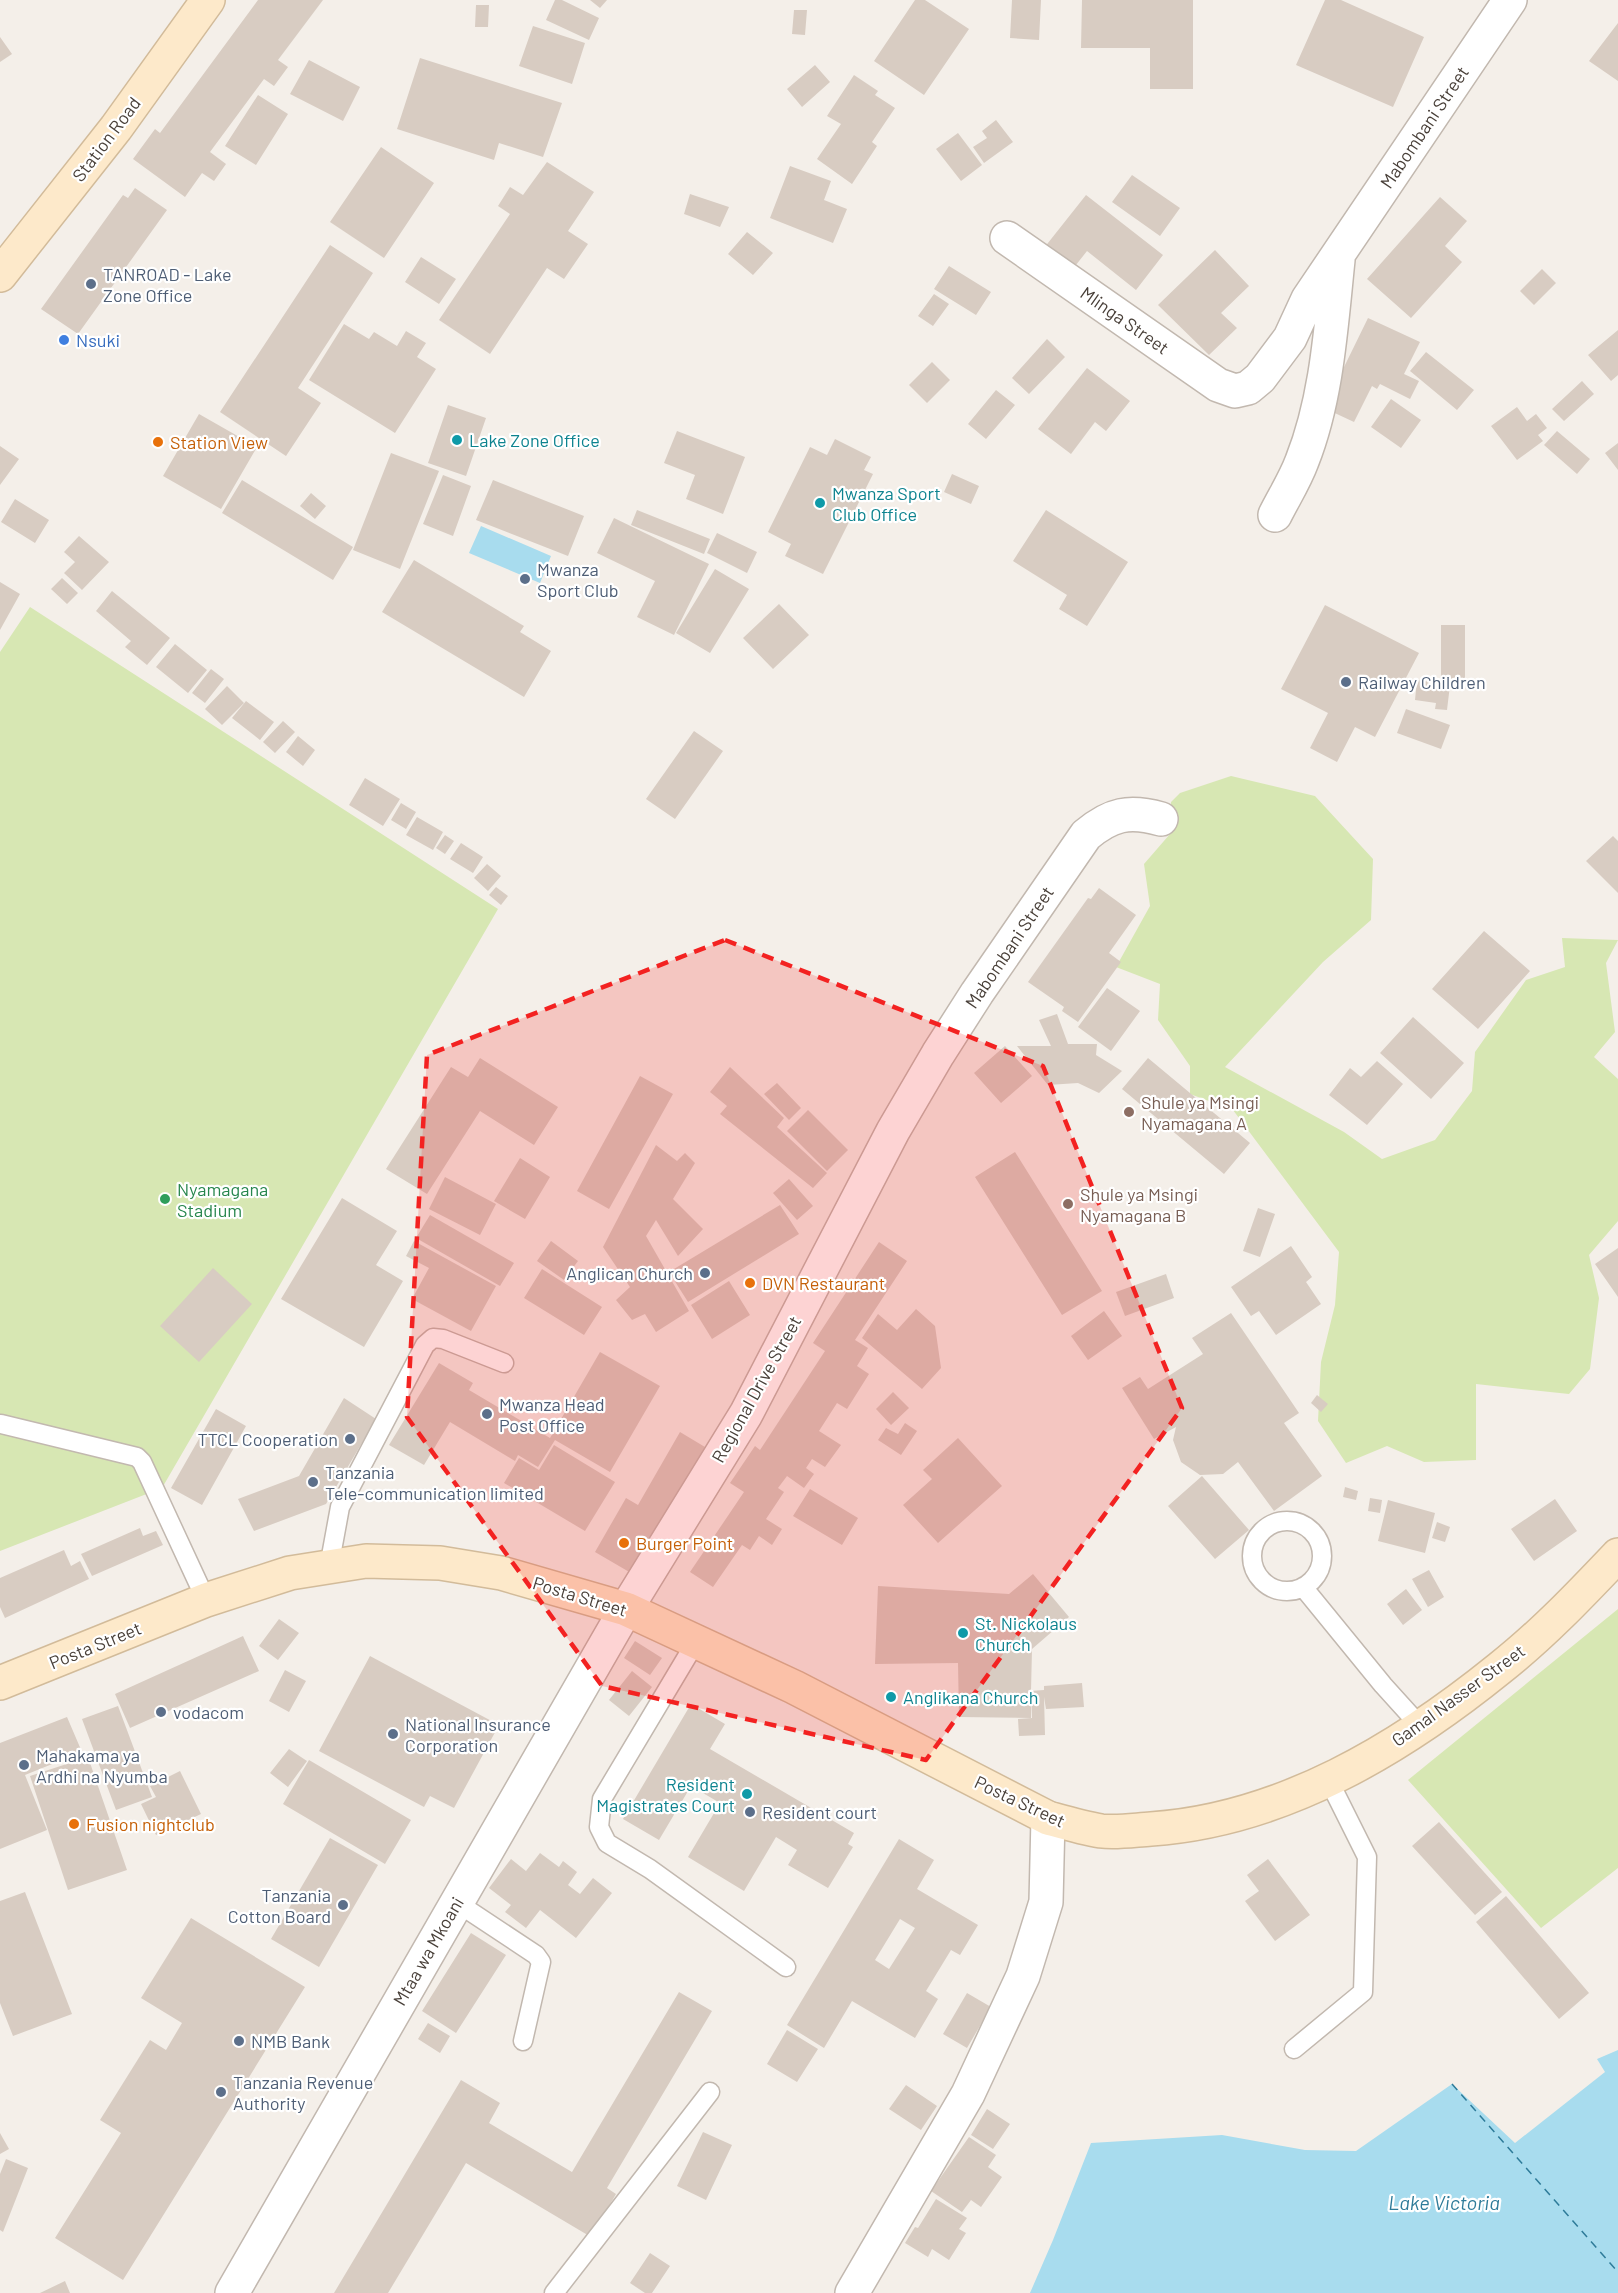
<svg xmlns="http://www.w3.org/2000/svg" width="1618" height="2293" font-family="Barlow,sans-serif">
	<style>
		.green { fill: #d7e7b3 }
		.water { fill: #a8dcee }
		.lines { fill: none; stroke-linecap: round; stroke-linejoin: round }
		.ferry { stroke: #2e7b99; stroke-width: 1.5; stroke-dasharray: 8 6; stroke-linecap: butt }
		.building { fill: #d8ccc2; fill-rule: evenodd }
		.lane-casing { stroke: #c2b8af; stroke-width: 21 }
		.street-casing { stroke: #c2b8af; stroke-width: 36 }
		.secondary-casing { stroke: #d2bb9a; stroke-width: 36 }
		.lane { stroke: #fff; stroke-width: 18 }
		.street { stroke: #fff; stroke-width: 33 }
		.secondary { stroke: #fde9ca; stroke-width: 33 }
		.marked { fill: #f32221; fill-opacity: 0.2; stroke: #f32221; stroke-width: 4.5; stroke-dasharray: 12 8; stroke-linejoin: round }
		.service-dot { fill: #5c6f8a; stroke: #fff; stroke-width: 2 }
		.shop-dot { fill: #3f7fe0; stroke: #fff; stroke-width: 2 }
		.culture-dot { fill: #0f9aa8; stroke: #fff; stroke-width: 2 }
		.food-dot { fill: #e8710a; stroke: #fff; stroke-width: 2 }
		.education-dot { fill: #8d6e63; stroke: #fff; stroke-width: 2 }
		.leisure-dot { fill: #2e9e5b; stroke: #fff; stroke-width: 2 }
		.labels { text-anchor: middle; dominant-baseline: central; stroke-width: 4.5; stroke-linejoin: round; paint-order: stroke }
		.street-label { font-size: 18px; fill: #483f38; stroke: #fff }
		.service-label { font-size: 18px; fill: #4e5e75; stroke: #fff; text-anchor: start }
		.shop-label { font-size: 18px; fill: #366cbe; stroke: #fff; text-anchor: start }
		.culture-label { font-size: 18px; fill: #0d838f; stroke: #fff; text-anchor: start }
		.food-label { font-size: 18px; fill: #c56008; stroke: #fff; text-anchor: start }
		.education-label { font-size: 18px; fill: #785e54; stroke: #fff; text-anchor: start }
		.leisure-label { font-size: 18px; fill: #27864d; stroke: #fff; text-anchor: start }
		.water-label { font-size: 20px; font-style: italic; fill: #2e7b99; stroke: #fff }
	</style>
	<rect width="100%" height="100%" fill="#f4efe9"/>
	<path class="green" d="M30 607 498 909 162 1488 0 1551V652Z
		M1231 776 1315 796 1373 859 1371 920 1323 962 1225 1067 1344 1132 1382 1159 1435 1140 1472 1091 1475 1052 1526 980 1565 967 1562 938 1618 940 1606 963 1615 1032 1594 1057 1618 1079V1221L1589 1255 1599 1298 1590 1369 1569 1394 1476 1384V1460L1424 1462 1387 1446 1346 1463 1318 1421 1321 1362 1335 1305 1339 1252 1233 1110 1190 1094V1066L1158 1020 1160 984 1116 967 1150 906 1144 864 1170 834 1171 802 1180 793Z
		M1618 1609V1868L1541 1928 1408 1780Z"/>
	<path class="water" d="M481 526 551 556 540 583 469 553Z
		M1618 2050V2293H1030L1053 2240 1091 2143 1222 2135 1305 2150 1356 2151 1452 2084 1515 2143 1605 2072 1597 2059Z"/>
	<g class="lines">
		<path class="ferry" d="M1452 2084 1618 2272"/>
	</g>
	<path class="building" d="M258 0H323L278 60 288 67 274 86 264 79 210 152 226 164 214 181 202 173 185 197 133 159 155 129 160 133Z
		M555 0H562L599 18 589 40 546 20Z
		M590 0H607L600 8Z
		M915 0H925L969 29 924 95 874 61Z
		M1012 0H1041L1039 40 1010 38Z
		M1082 0H1193V89H1150V48H1081Z
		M1325 0H1341L1424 37 1393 107 1296 65Z
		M476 5H489L488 27H475Z
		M794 10H807L805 35 792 34Z
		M1618 23V81L1589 61Z
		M533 26 585 43 572 84 519 66Z
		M0 37 12 54 0 62Z
		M420 58 562 103 543 157 499 143 494 160 397 129Z
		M309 60 360 87 343 121 290 94Z
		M815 65 830 82 802 107 787 89Z
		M854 75 878 91 875 95 895 108 872 142 877 146 852 184 817 159 841 124 827 116Z
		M258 95 288 114 256 165 225 146Z
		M996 120 1013 142 984 163 973 147 987 138 982 131Z
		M958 133 982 165 961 181 936 149Z
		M381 147 434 183 384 258 330 222Z
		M547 162 594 192 568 231 588 244 564 279 547 268 490 354 439 320 510 214 498 206 510 187 523 195Z
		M790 166 831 181 824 200 847 209 833 243 770 218Z
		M1132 175 1180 208 1160 236 1112 202Z
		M135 188 167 210 78 334 41 309 123 195 128 198Z
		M690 194 729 207 720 227 684 214Z
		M1086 195 1163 255 1136 290 1087 251 1072 270 1044 248Z
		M1440 197 1467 221 1445 246 1462 262 1411 318 1367 279Z
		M747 232 773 253 753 275 728 254Z
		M330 245 373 273 298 388 321 403 286 456 220 412Z
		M1215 250 1249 286 1221 313 1237 328 1209 355 1158 305Z
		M421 257 456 279 439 304 405 282Z
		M949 266 991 292 976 315 934 289Z
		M1542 269 1556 283 1534 305 1520 291Z
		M934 294 949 304 933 326 918 316Z
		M1368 318 1420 342 1404 374 1419 381 1410 399 1380 384 1377 389 1372 386 1354 422 1324 408Z
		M344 324 369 339 374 332 397 346 406 331 426 343 417 357 436 369 395 433 309 380Z
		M1618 330V375L1611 381 1588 355Z
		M1047 339 1065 357 1029 394 1012 378Z
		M1426 352 1474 390 1457 410 1410 371Z
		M932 362 950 380 927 403 909 385Z
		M1087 368 1130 401 1106 431 1095 422 1071 454 1038 429Z
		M1582 381 1594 394 1564 421 1552 409Z
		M996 390 1015 405 986 439 968 424Z
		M1391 399 1421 420 1401 448 1371 427Z
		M448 405 486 418 466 476 428 463Z
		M1517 407 1527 421 1536 414 1547 428 1538 435 1543 441 1517 460 1491 426Z
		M199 414 257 447 221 509 163 476Z
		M677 431 745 457 723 514 686 499 695 475 664 463Z
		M1557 431 1590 459 1577 474 1544 445Z
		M835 439 871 457 864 470 873 474 823 574 785 556 791 544 768 532 810 447 827 455Z
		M1618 443V470L1605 453Z
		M0 446 19 459 0 485Z
		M391 453 439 471 400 569 353 550Z
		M952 474 979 486 971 504 944 492Z
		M443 475 471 486 453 536 423 524Z
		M242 480 353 547 333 580 222 513Z
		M493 480 584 516 568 556 476 520Z
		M311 493 326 506 315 519 300 506Z
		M15 499 49 520 35 543 1 522Z
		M637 510 710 539 704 554 631 525Z
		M1046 510 1128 562 1087 626 1059 609 1067 595 1013 561Z
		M614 518 709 564 674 635 637 617 655 581 597 553Z
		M717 533 757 552 747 573 707 553Z
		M79 536 109 562 82 590 64 573 75 562 64 552Z
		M414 560 524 626 520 632 551 651 524 697 382 612Z
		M715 569 749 589 710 653 676 633Z
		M62 578 78 593 67 604 51 589Z
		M0 582 20 594 0 630Z
		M112 591 170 638 147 665 125 647 131 641 96 611Z
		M779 604 809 635 773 669 743 638Z
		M1325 605 1419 653 1375 737 1355 727 1337 762 1310 748 1328 713 1281 689Z
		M1441 625H1465V681H1441Z
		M175 644 207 670 188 693 156 667Z
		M211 669 224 679 205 703 192 693Z
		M1417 680 1450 685 1447 710 1435 709 1436 703 1415 700Z
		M227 686 244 703 222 725 205 709Z
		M246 701 274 722 260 740 232 718Z
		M1406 709 1450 725 1441 749 1397 733Z
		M283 721 295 732 275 753 263 742Z
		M694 731 723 751 675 819 646 799Z
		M298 736 315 750 303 766 286 752Z
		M365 778 400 799 383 826 349 805Z
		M401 803 416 812 406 829 391 820Z
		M417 817 443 832 433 850 406 835Z
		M445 835 454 841 445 854 436 848Z
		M1613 836 1618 841V893L1586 861Z
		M461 843 483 857 473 873 450 859Z
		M487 864 501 876 488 891 474 878Z
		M496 887 508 896 501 905 489 895Z
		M1099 888 1136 915 1109 953 1121 962 1078 1022 1062 1011 1064 1007 1028 982 1088 898 1091 899Z
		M1484 931 1530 971 1478 1029 1432 989Z
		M1107 988 1140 1011 1111 1051 1078 1027Z
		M1057 1014 1068 1044H1097L1096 1055 1122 1071 1099 1093 1078 1083 1048 1085 1017 1046H1051L1039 1020Z
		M1413 1017 1464 1063 1431 1099 1380 1053Z
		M1005 1046 1032 1076 1001 1103 974 1073Z
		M480 1058 558 1107 534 1145 480 1111 427 1194 386 1169 451 1067 468 1077Z
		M1148 1058 1250 1143 1224 1174 1122 1089Z
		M1377 1061 1403 1084 1367 1125 1329 1095 1350 1068 1361 1077Z
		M730 1067 784 1118 777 1127 827 1173 813 1188 720 1114 727 1106 710 1092Z
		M640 1076 673 1094 609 1209 577 1191Z
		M777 1083 801 1108 789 1120 764 1094Z
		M808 1110 848 1150 827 1171 787 1131Z
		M656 1145 677 1161 685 1153 695 1163 673 1199 703 1229 678 1256 656 1220 646 1236 689 1311 656 1332 645 1314 632 1320 616 1300 630 1287 603 1247Z
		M1015 1152 1102 1291 1062 1315 975 1177Z
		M520 1158 550 1177 525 1219 494 1201Z
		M445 1177 496 1204 480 1235 429 1209Z
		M789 1179 813 1206 797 1220 773 1193Z
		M342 1198 397 1231 376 1265 403 1281 364 1347 281 1299Z
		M780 1205 799 1234 688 1302 669 1272Z
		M1258 1208 1275 1214 1260 1257 1243 1251Z
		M430 1215 514 1263 500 1286 416 1238Z
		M414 1241 496 1286 471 1331 412 1299 429 1268 406 1256Z
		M551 1241 578 1261 564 1280 537 1261Z
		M879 1242 907 1261 855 1340 868 1348 857 1366 869 1374 847 1409 837 1403 819 1431 841 1445 825 1467 812 1459 806 1468 814 1474 804 1488 787 1476 778 1488 784 1492 766 1519 782 1529 772 1545 759 1536 750 1550 742 1545 713 1587 690 1572 744 1492 730 1483 755 1446 760 1450 825 1351 813 1343Z
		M1291 1246 1312 1277 1306 1282 1321 1304 1276 1335 1259 1311 1251 1316 1231 1287Z
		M1618 1248V1297L1595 1264Z
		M213 1268 252 1304 199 1362 160 1326Z
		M542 1269 602 1307 584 1335 524 1298Z
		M1166 1274 1174 1298 1125 1316 1116 1292Z
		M729 1281 750 1315 712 1339 691 1305Z
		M916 1309 935 1326 941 1368 922 1389 862 1338 878 1314 897 1330Z
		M1104 1311 1122 1336 1088 1360 1071 1336Z
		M1231 1313 1299 1413 1284 1423 1322 1476 1274 1511 1238 1462 1223 1474 1200 1475 1181 1462 1173 1440 1176 1427 1154 1439 1122 1388 1140 1377 1148 1389 1203 1354 1192 1338Z
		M600 1352 660 1386 610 1472 555 1440 538 1467 518 1455 515 1461 450 1422 424 1465 389 1445 439 1363 473 1383 469 1390 550 1438Z
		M893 1392 909 1408 891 1425 876 1409Z
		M1317 1395 1328 1404 1321 1412 1311 1403Z
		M344 1398 376 1419 326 1504 254 1531 238 1499 299 1476Z
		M216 1409 246 1426 202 1505 171 1488Z
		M905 1423 917 1431 901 1455 878 1440 886 1428 898 1434Z
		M680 1432 705 1447 631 1573 595 1552 626 1498 638 1505Z
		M958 1438 1002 1486 938 1543 903 1505 932 1479 923 1470Z
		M554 1445 615 1482 585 1531 504 1483 519 1458 539 1470Z
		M1202 1476 1249 1530 1215 1559 1168 1506Z
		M1345 1487 1358 1491 1356 1500 1343 1497Z
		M810 1489 858 1518 842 1545 793 1516Z
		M1370 1498 1382 1500 1380 1513 1368 1511Z
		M1555 1499 1577 1531 1534 1561 1511 1529Z
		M1388 1500 1435 1513 1425 1553 1378 1541Z
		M1437 1522 1450 1527 1445 1542 1432 1538Z
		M140 1528 143 1536 156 1531 163 1545 92 1576 81 1554Z
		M64 1550 71 1566 80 1561 89 1579 5 1618 0 1607V1578Z
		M1429 1570 1444 1597 1428 1607 1412 1579Z
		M1033 1574 1069 1617 1032 1649 1031 1691 1044 1690V1686L1082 1683 1084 1707 1046 1709 1044 1697 1045 1735 1019 1736 1018 1719 1032 1718V1694L1031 1718 959 1717 958 1663 875 1664 878 1586 1009 1594Z
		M1406 1589 1422 1610 1403 1625 1387 1604Z
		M279 1619 299 1633 278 1660 259 1646Z
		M243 1636 259 1671 130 1728 115 1694Z
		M635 1641 662 1658 650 1675 624 1658Z
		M370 1656 499 1725 454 1808 430 1796 424 1807 319 1751Z
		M285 1670 306 1681 289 1712 269 1701Z
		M632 1671 652 1687 629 1716 609 1700Z
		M691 1704 725 1724 710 1749 854 1833 848 1844 853 1847 828 1888 788 1865 797 1850 776 1837 744 1891 688 1857 720 1803 691 1786 659 1840 623 1819Z
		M118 1706 152 1797 116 1810 82 1719Z
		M67 1717 82 1752 25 1775 47 1830 0 1849V1743Z
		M289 1749 307 1761 288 1787 270 1773Z
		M88 1757 127 1870 68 1890 30 1776Z
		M309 1760 411 1820 385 1864 283 1804Z
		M180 1771 201 1814 156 1835 141 1804 156 1797 150 1786Z
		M1439 1822 1502 1892 1475 1915 1412 1846Z
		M330 1838 378 1865 319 1967 271 1939Z
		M899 1839 934 1860 917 1889 978 1925 960 1955 951 1950 926 1991 938 1999 915 2038 852 2001 824 2048 787 2025ZM900 1919 915 1928 889 1969 875 1960Z
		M540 1853 559 1867 563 1861 577 1872 568 1885 580 1894 593 1878 612 1893 576 1938 540 1910 526 1928 505 1912 511 1905 489 1888 511 1859 526 1871Z
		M1268 1859 1310 1915 1275 1941 1245 1901 1259 1891 1247 1875Z
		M25 1892 72 2014 13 2036 0 2003V1901Z
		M1506 1896 1589 1993 1559 2019 1476 1922Z
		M191 1918 305 1987 123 2280 55 2238 121 2133 100 2120 150 2040 166 2050 182 2023 141 1998Z
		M471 1933 506 1955 456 2033 422 2011Z
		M679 1992 712 2011 607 2188 616 2194 591 2237 466 2163 388 2293H334L461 2080 500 2103 489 2123 572 2172Z
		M967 1993 991 2007 967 2048 943 2034Z
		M428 2023 450 2036 440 2053 418 2039Z
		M787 2030 818 2049 797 2082 767 2064Z
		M906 2085 937 2106 921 2130 889 2109Z
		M987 2109 1010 2124 993 2149 971 2135Z
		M703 2132 732 2145 706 2200 677 2186Z
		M0 2133 9 2149 0 2154Z
		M969 2137 996 2155 988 2167 1002 2177 981 2207 971 2200 962 2212 931 2191Z
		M6 2159 28 2168 3 2232 0 2230V2174Z
		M936 2199 967 2218 959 2229 966 2233 949 2260 932 2249 928 2257 905 2243 915 2227 918 2228Z
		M650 2253 670 2266 652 2293H645L630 2283Z
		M65 2281 70 2293H40Z"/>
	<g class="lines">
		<g class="lane-casing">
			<path id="lane" d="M1 1424 137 1457 142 1462 206 1600
				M1252 1556a35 35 0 1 1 70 0a35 35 0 1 1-70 0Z
				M329 1567 340 1507 425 1345 433 1338 443 1339 504 1363
				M1303 1587 1383 1685 1421 1727
				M697 1640 602 1799 599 1827 607 1843 650 1869 786 1967
				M456 1902 536 1955 541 1962 523 2041
				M1294 2049 1363 1992 1367 1857 1329 1781
				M554 2293 710 2092"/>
		</g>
		<g class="street-casing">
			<path id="street" d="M1007 238 1218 385 1235 391 1248 388 1260 378 1290 338 1308 299 1510 0
				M1275 515C1284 497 1295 480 1302 461 1327 398 1331 327 1338 260
				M232 2293 626 1609 746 1414 893 1131 938 1054 977 993 1086 835C1111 814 1129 810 1161 819
				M852 2293 968 2094 1023 1976 1046 1902 1048 1818"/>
		</g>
		<g class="secondary-casing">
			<path id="secondary" d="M0 275 116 128 208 0
				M0 1683 206 1600 290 1573 366 1561 440 1563 501 1573 626 1609 794 1687 1048 1818C1066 1823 1083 1828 1101 1831 1117 1833 1135 1830 1151 1829 1282 1820 1400 1749 1500 1668 1543 1634 1580 1595 1618 1555"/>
		</g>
		<use href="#lane" class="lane"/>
		<use href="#street" class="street"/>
		<use href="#secondary" class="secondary"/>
	</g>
	<path class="marked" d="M725 940 1043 1066 1182 1408 926 1760 602 1686 407 1417 427 1055Z"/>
	<g class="service-dot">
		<circle cx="91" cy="284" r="6"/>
		<circle cx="525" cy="579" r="6"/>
		<circle cx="1346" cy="682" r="6"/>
		<circle cx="705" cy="1273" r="6"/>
		<circle cx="487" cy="1414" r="6"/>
		<circle cx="350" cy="1439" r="6"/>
		<circle cx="313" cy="1482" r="6"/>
		<circle cx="161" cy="1712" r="6"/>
		<circle cx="393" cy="1734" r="6"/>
		<circle cx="24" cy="1765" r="6"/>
		<circle cx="750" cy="1812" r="6"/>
		<circle cx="343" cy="1905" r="6"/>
		<circle cx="239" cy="2041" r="6"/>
		<circle cx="221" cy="2092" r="6"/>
	</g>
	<circle class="shop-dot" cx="64" cy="340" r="6"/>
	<g class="culture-dot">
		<circle cx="457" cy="440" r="6"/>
		<circle cx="820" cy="503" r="6"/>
		<circle cx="963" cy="1633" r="6"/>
		<circle cx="891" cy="1697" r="6"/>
		<circle cx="747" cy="1794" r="6"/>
	</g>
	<g class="food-dot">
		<circle cx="158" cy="442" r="6"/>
		<circle cx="750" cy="1283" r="6"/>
		<circle cx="624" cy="1543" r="6"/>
		<circle cx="74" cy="1824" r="6"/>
	</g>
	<g class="education-dot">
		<circle cx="1129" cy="1112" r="6"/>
		<circle cx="1068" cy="1204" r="6"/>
	</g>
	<circle class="leisure-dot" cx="165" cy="1199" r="6"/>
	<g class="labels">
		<g class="street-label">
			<text transform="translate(1424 127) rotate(-56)">Mabombani Street</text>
			<text transform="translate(106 139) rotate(-53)">Station Road</text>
			<text transform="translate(1125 320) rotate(35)">Mlinga Street</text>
			<text transform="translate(1009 947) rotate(-56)">Mabombani Street</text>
			<text transform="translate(756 1389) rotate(-61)">Regional Drive Street</text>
			<text transform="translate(580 1596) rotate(17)">Posta Street</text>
			<text transform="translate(95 1645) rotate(-22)">Posta Street</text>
			<text transform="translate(1458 1695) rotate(-36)">Gamal Nasser Street</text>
			<text transform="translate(1020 1801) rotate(25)">Posta Street</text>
			<text transform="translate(428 1951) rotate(-60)">Mtaa wa Mkoani</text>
		</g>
		<g class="service-label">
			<text x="103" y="274">TANROAD - Lake<tspan x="103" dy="21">Zone Office</tspan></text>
			<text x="537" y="569">Mwanza<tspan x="537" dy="21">Sport Club</tspan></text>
			<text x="1358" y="682">Railway Children</text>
			<text x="693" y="1273" text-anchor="end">Anglican Church</text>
			<text x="499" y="1404">Mwanza Head<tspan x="499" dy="21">Post Office</tspan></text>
			<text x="338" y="1439" text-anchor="end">TTCL Cooperation</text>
			<text x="325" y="1472">Tanzania<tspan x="325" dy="21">Tele-communication limited</tspan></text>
			<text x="173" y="1712">vodacom</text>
			<text x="405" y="1724">National Insurance<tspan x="405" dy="21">Corporation</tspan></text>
			<text x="36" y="1755">Mahakama ya<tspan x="36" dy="21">Ardhi na Nyumba</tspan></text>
			<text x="762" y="1812">Resident court</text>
			<text x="331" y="1895" text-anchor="end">Tanzania<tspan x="331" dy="21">Cotton Board</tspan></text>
			<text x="251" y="2041">NMB Bank</text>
			<text x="233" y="2082">Tanzania Revenue<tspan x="233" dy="21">Authority</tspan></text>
		</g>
		<g class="shop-label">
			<text x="76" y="340">Nsuki</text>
		</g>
		<g class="culture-label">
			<text x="469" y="440">Lake Zone Office</text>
			<text x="832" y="493">Mwanza Sport<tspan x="832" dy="21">Club Office</tspan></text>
			<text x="975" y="1623">St. Nickolaus<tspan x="975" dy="21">Church</tspan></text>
			<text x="903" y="1697">Anglikana Church</text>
			<text x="735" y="1784" text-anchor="end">Resident<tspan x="735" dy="21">Magistrates Court</tspan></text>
		</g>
		<g class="food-label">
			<text x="170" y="442">Station View</text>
			<text x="762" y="1283">DVN Restaurant</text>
			<text x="636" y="1543">Burger Point</text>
			<text x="86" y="1824">Fusion nightclub</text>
		</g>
		<g class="education-label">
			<text x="1141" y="1102">Shule ya Msingi<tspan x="1141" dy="21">Nyamagana A</tspan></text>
			<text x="1080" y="1194">Shule ya Msingi<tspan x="1080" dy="21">Nyamagana B</tspan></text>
		</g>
		<g class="leisure-label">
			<text x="177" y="1189">Nyamagana<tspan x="177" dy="21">Stadium</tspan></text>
		</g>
		<g class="water-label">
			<text x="1444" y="2202">Lake Victoria</text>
		</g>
	</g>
</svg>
